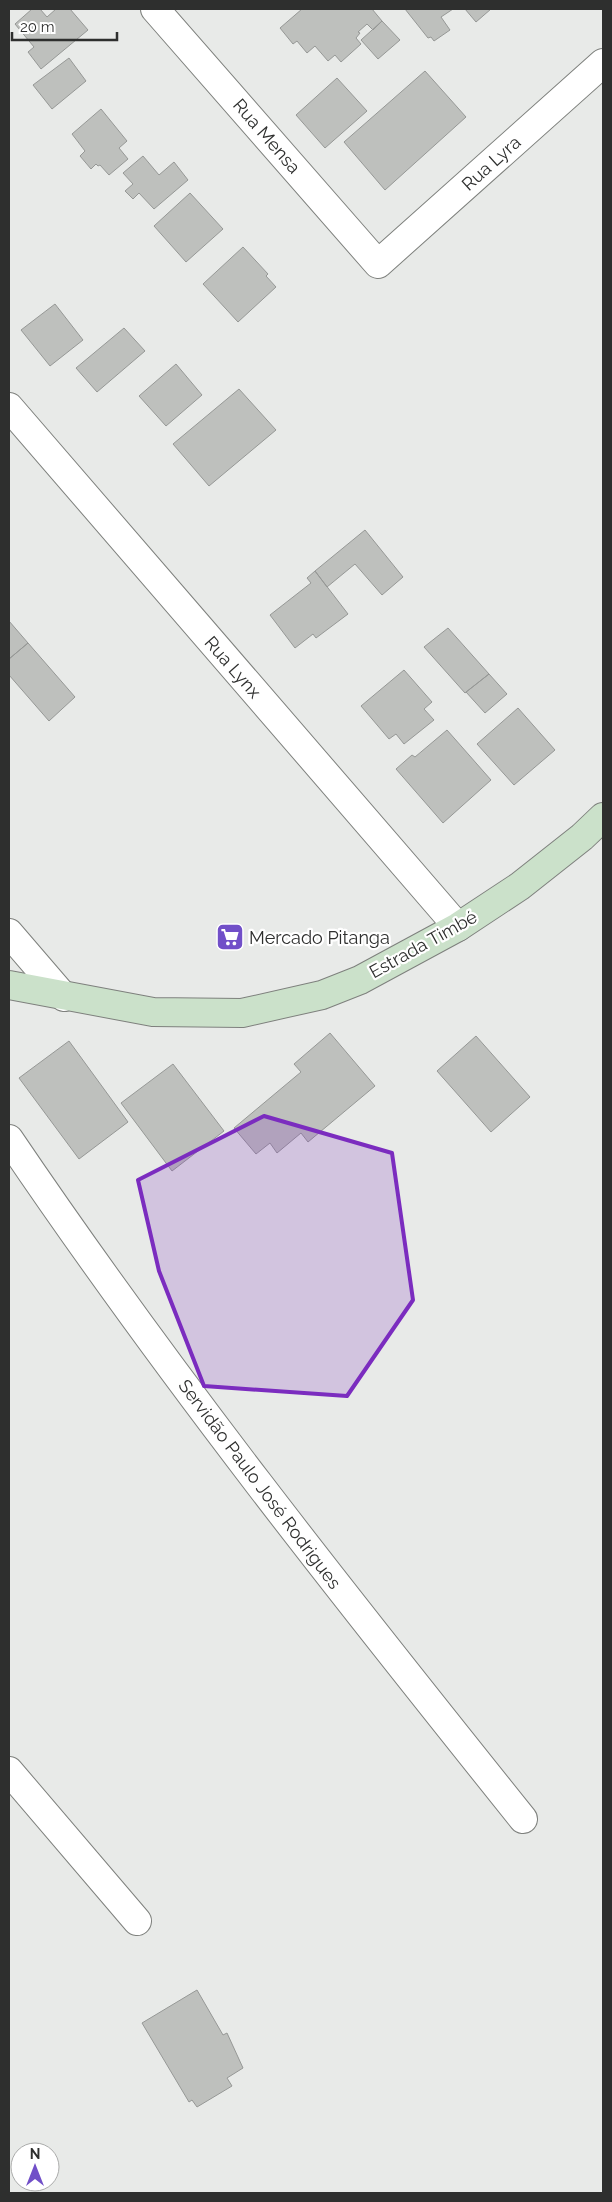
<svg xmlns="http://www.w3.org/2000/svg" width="612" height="2202" font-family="Raleway,sans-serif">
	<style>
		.building { fill: #bec0bd; stroke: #969896 }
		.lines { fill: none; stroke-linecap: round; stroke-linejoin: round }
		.street-casing { stroke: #7e807d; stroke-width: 30 }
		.secondary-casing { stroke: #7e807d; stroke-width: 30 }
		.street { stroke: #fff; stroke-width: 28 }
		.secondary { stroke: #cbe1ca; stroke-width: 28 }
		.marked { fill: #7b2cbf; fill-opacity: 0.2; stroke: #7b2cbf; stroke-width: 4; stroke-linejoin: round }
		.labels { text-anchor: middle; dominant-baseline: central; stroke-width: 4.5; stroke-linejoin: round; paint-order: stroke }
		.street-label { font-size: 18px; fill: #2e2f2e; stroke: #fff }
		.poi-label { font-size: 18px; fill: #2e2f2e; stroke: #fff; text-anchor: start }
	</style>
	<rect width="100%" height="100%" fill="#e8eae8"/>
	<path class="building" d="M32 9H40L47 17 56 9H70L88 30 41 69 28 52 34 47 15 24Z
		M302 9H372L382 21 373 30 367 24 358 32 360 33 356 38 361 44 341 62 335 55 328 61 315 46 307 53 297 41 293 44 280 28Z
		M405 9H453L441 17 450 30 434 41 431 37 428 38Z
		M465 9H491L476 22Z
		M382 21 400 40 378 59 361 40Z
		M69 58 86 81 52 109 33 85Z
		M425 71 466 117 385 190 344 142Z
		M337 78 367 111 325 148 296 115Z
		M101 109 127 141 119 148 128 159 109 175 100 165 98 166 96 164 91 169 80 156 85 151 72 134Z
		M143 156 159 175 174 162 188 180 154 209 139 193 133 199 125 191 133 184 123 173Z
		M190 193 223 229 186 262 154 226Z
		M243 247 268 274 266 276 276 287 238 322 203 284Z
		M55 304 83 340 50 366 21 330Z
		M124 328 145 351 97 392 76 368Z
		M176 364 202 395 166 426 139 396Z
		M239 389 276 430 209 486 173 444Z
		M365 530 403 577 382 595 355 564 327 587 315 571Z
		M315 571 348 614 316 638 313 634 295 648 270 615 311 583 307 578Z
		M9 621 28 643 9 659Z
		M448 628 489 674 465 693 424 647Z
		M28 643 75 697 49 721 9 675V659Z
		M404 670 432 702 424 709 434 720 404 744 396 734 389 739 361 706Z
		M489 674 507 694 485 713 466 692Z
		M518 708 555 750 514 785 477 744Z
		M447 730 491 780 443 823 396 769 412 755 415 757Z
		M330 1033 375 1086 308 1142 301 1133 277 1153 270 1143 256 1154 234 1128 301 1072 294 1064Z
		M476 1036 530 1097 491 1132 437 1071Z
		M69 1041 128 1122 79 1159 19 1078Z
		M173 1064 224 1131 172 1171 121 1103Z
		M197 1990 223 2035 227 2033 243 2068 227 2078 232 2086 197 2107 192 2100 189 2102 142 2023Z"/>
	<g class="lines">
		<g class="street-casing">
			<path id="street" d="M155 9 378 264 603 63
				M9 407 458 927
				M9 933 64 997
				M9 1139C168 1374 345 1597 523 1819
				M9 1771 137 1921"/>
		</g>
		<g class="secondary-casing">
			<path id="secondary" d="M9 985 153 1012 242 1013 322 995 360 980 458 927 520 886 582 837 603 817"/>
		</g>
		<use href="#street" class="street"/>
		<use href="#secondary" class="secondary"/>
	</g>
	<path class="marked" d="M264 1116 392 1153 413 1300 347 1396 204 1386 159 1271 138 1180Z"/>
	<defs>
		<g id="supermarket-square" transform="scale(1.4375)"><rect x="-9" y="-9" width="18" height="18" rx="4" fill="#714fc8" stroke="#fff"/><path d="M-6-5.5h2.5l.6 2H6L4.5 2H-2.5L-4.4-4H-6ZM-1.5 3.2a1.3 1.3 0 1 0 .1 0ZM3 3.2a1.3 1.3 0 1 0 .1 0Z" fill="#fff"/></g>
	</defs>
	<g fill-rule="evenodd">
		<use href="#supermarket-square" x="230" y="937"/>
	</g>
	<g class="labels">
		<g class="street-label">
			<text transform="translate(267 136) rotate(49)">Rua Mensa</text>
			<text transform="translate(491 163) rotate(-42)">Rua Lyra</text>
			<text transform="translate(233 667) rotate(49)">Rua Lynx</text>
			<text transform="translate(423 944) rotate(-29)">Estrada Timbé</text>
			<text transform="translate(260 1484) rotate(53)">Servidão Paulo José Rodrigues</text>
		</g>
		<g class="poi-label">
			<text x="249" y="937">Mercado Pitanga</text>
		</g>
	</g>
	<rect width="612" height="2202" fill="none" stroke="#2e2f2e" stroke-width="20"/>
	<g transform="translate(35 2167)"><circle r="24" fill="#ffffff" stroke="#abacab"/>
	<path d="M0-4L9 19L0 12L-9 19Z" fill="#714fc8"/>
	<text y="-8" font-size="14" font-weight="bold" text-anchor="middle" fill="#2e2f2e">N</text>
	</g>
	<path d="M12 32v8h105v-8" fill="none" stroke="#2e2f2e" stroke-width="2.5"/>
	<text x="20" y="32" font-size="15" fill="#2e2f2e" stroke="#ffffff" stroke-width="4" paint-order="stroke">20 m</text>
</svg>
